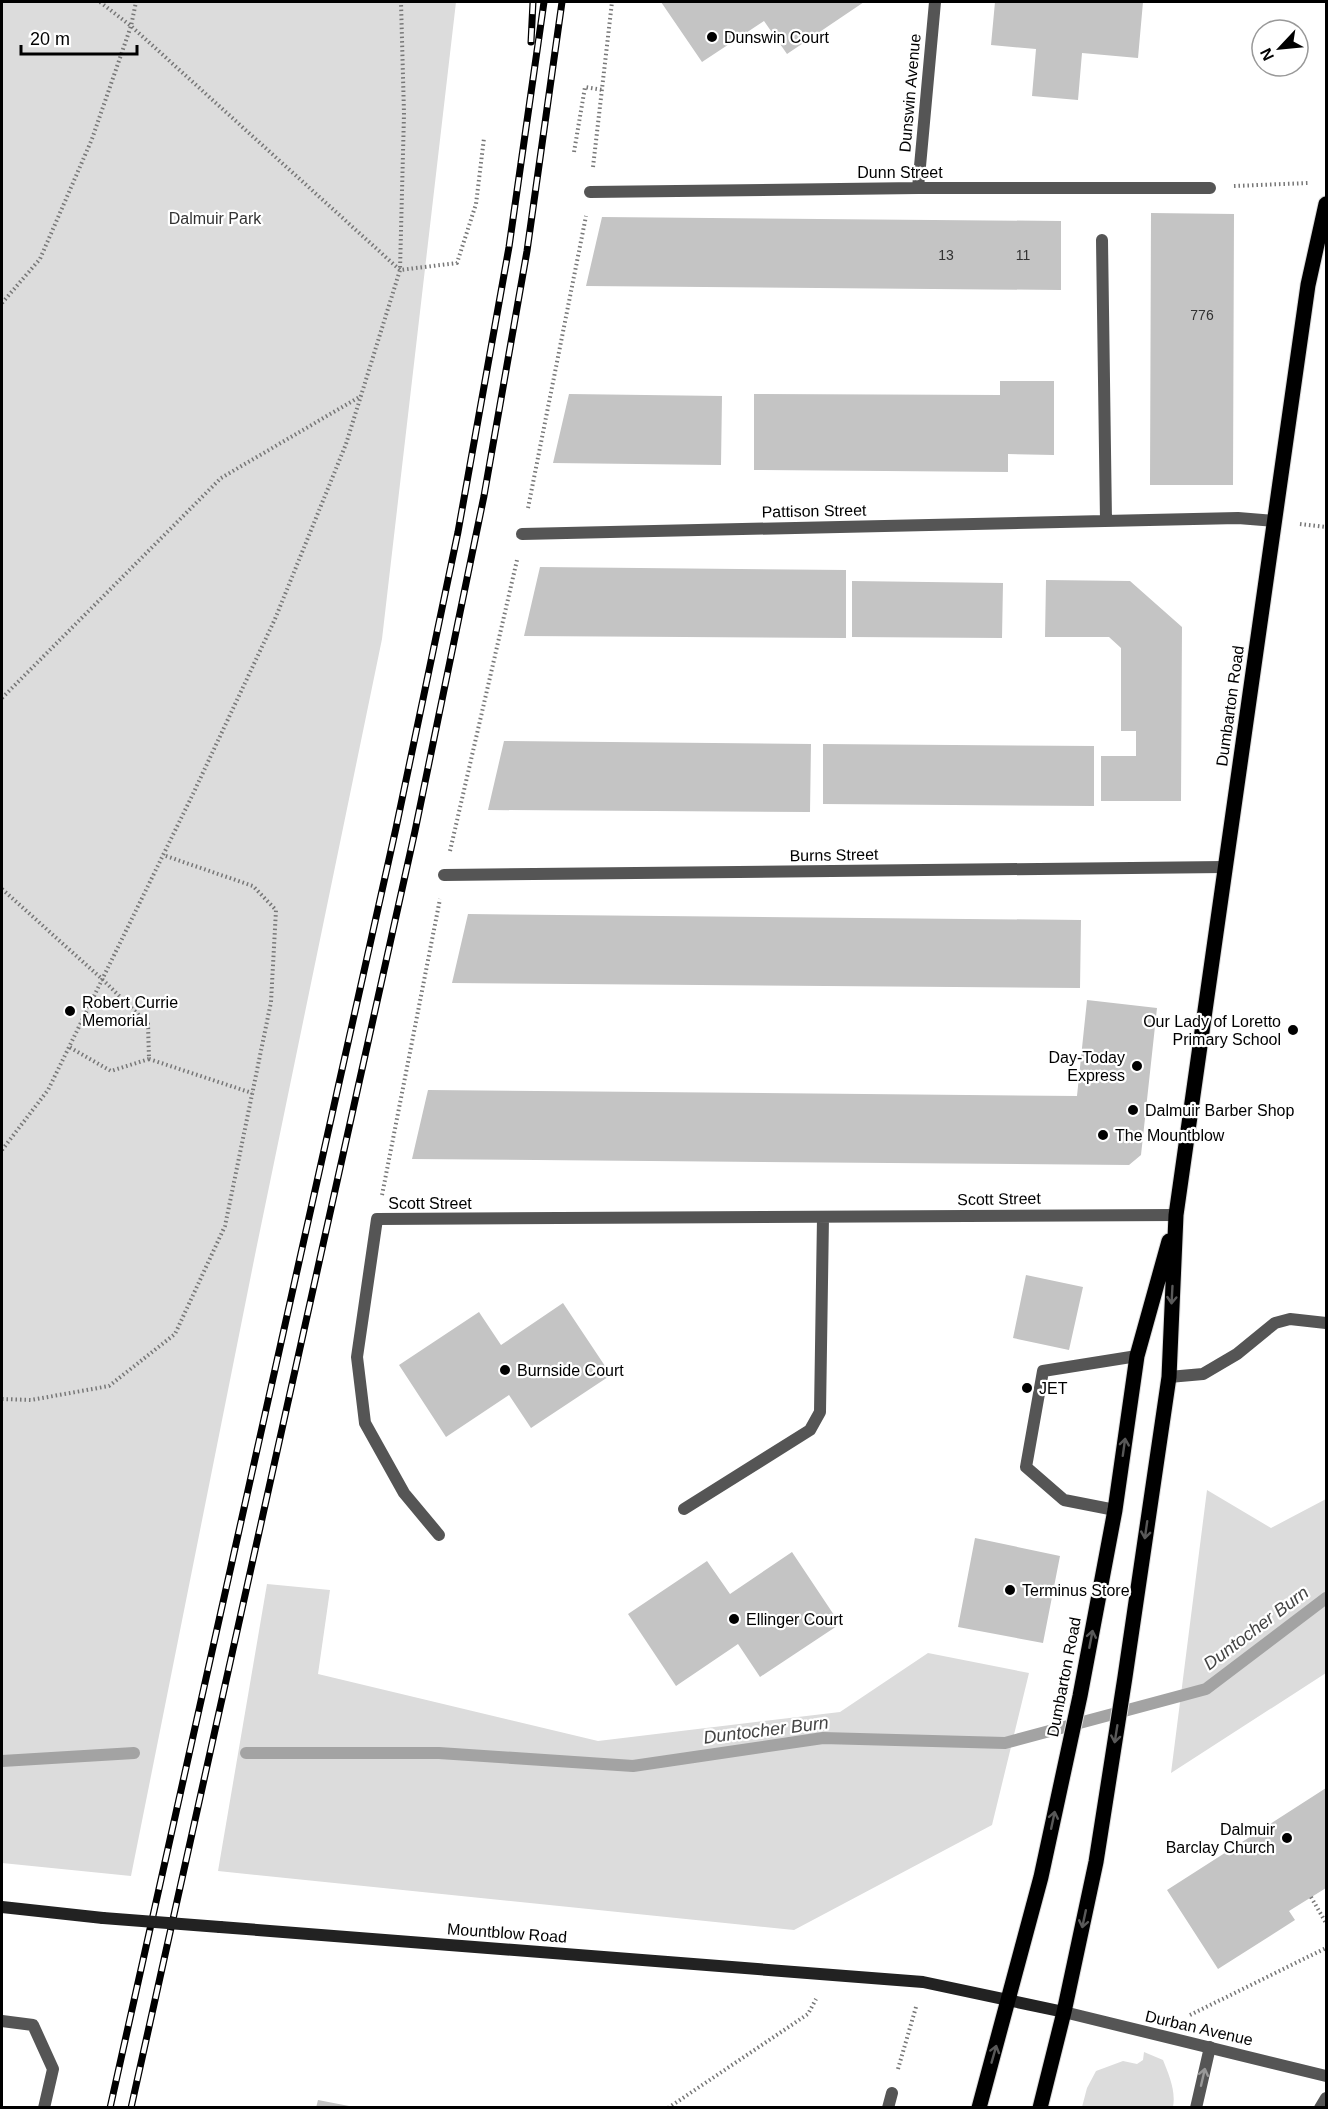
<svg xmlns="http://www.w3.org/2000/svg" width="1328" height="2109" font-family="Helvetica,sans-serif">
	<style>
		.green { fill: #dcdcdc }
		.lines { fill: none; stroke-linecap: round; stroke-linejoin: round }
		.stream { stroke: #a3a3a3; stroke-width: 12 }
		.building { fill: #c4c4c4 }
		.primary-casing { stroke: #dbdbdb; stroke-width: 17 }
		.path { stroke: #777; stroke-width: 4; stroke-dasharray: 1.5 3; stroke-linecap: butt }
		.lane { stroke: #555; stroke-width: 12 }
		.street { stroke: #555; stroke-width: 12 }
		.secondary { stroke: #222; stroke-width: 12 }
		.primary { stroke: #000; stroke-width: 15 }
		.rail-casing { stroke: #000; stroke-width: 7 }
		.rail { stroke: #fff; stroke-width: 4.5; stroke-dasharray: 14; stroke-linecap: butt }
		.secondary-bridge { stroke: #222; stroke-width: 12 }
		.oneway { stroke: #595959 }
		.oneway2 { stroke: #999 }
		.poi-dot { fill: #000; stroke: #fff; stroke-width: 2 }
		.labels { text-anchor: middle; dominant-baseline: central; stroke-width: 4.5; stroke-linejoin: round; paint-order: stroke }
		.number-label { font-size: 14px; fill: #313131 }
		.poi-label { font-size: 16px; fill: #000; stroke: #fff; text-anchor: start }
		.street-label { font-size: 16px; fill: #000; stroke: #fff }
		.park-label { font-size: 16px; fill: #333; stroke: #fff }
		.water-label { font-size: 18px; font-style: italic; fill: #444; stroke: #fff }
	</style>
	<rect width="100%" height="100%" fill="#fff"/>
	<path class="green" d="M2 2H456L382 639 256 1250 131 1876 2 1863Z
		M1207 1490 1271 1528 1326 1499V1673L1171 1773Z
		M267 1584 330 1590 318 1674 598 1741 840 1712 928 1653 1029 1673 992 1825 794 1930 218 1871Z
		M1144 2052 1163 2060C1169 2075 1176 2091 1173 2107H1082L1087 2088 1096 2071 1123 2061 1137 2064 1143 2060Z"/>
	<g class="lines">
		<path class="stream" d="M246 1753H439L633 1766 823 1738 1005 1743 1206 1689 1326 1598
			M2 1761 134 1753"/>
	</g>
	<path class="building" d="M661 2H864L787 54 764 21 702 62Z
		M995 2H1143L1138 58 1082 53 1078 100 1032 96 1036 49 991 45Z
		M1151 213 1234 214 1233 485H1150Z
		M602 217 1061 221V290L586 286Z
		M1000 381H1054V455L1008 454V472L754 470V394L1000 395Z
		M569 394 722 396 721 465 553 463Z
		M540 567 846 570V638L524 636Z
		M1046 580 1130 581 1182 627 1181 801H1101V756H1136V731H1121V648L1109 637H1045Z
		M852 581 1003 583 1002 638 852 637Z
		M504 741 811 744 810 812 488 810Z
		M823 744 1094 746V806L823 804Z
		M468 914 1081 920 1080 988 452 983Z
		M1087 1000 1157 1008 1141 1155 1129 1165 412 1159 428 1090 1077 1096Z
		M1026 1275 1083 1287 1069 1350 1013 1338Z
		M563 1303 611 1375 531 1428 509 1395 446 1437 399 1365 479 1312 501 1345Z
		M975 1538 1060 1556 1043 1643 958 1627Z
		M792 1552 840 1624 760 1677 738 1644 676 1686 628 1614 707 1561 730 1594Z
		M1326 1788V1888L1289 1911 1295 1920 1218 1969 1167 1890Z
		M318 2100 349 2106V2108H316Z"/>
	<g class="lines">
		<g class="primary-casing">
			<path id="primary" d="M979 2108 1041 1877 1080 1696 1115 1510 1137 1356 1169 1241
				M1040 2108 1064 2012 1096 1862 1125 1677 1169 1377 1176 1215 1308 285 1326 204"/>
		</g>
		<path class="path" d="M100 2 131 26 400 270 457 263 476 204 484 138
			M574 152 585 87 603 90
			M593 167 612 2
			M1234 186 1308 183
			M2 303 40 259 92 139 131 26 136 2
			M528 508 586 216
			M1300 524 1326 527
			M2 698 221 478 361 396
			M450 851 517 560
			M2 889 102 979 148 1024 149 1059 111 1071 69 1047
			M149 1059 252 1093
			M2 1150 48 1090 192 796 275 619 346 444 400 270 404 114 401 2
			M382 1195 440 899
			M2 1399 31 1400 109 1386 175 1334 225 1226 271 1002 276 910 253 886 163 855
			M1311 1897 1326 1923
			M1190 2015 1326 1948
			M898 2069 916 2007
			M668 2108 808 2014 816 1999"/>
		<path class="lane" d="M1169 1377 1203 1374 1237 1354 1275 1323 1290 1319 1326 1323
			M1115 1510 1064 1500 1026 1467 1043 1371 1137 1356
			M1196 2108 1210 2047"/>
		<path class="street" d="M918 188 935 2
			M590 192 918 188H1210
			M1102 240 1106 521
			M522 534 1238 518 1275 521
			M444 875 1224 867
			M684 1509 810 1430 820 1412 823 1217
			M439 1535 404 1493 365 1423 357 1357 377 1219 1176 1215
			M1064 2012 1326 2076
			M2 2021 33 2025 53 2069 44 2108
			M888 2108 892 2093
			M1320 2108 1326 2098"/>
		<path class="secondary" d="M2 1907 103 1918
			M220 1927 923 1982 1064 2012"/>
		<use href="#primary" class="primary"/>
		<g class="rail-casing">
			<path id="rail" d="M531 42 533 2
				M110 2108 396 828 458 532 509 247 544 2
				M131 2108 415 831 484 496 527 251 562 2"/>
		</g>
		<use href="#rail" class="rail"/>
		<path class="secondary-bridge" d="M103 1918 220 1927"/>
	</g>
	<defs><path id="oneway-shaft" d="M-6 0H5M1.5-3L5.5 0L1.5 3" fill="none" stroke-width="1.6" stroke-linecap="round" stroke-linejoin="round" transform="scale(1.5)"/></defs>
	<g class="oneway">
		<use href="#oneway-shaft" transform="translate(1172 1295) rotate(93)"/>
		<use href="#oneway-shaft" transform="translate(1124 1447) rotate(-82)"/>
		<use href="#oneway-shaft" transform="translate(1146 1530) rotate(98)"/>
		<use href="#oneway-shaft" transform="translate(1091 1639) rotate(-79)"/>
		<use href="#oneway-shaft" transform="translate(1116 1734) rotate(99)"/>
		<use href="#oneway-shaft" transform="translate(1053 1820) rotate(-78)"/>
		<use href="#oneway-shaft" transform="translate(1084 1919) rotate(102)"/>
		<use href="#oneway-shaft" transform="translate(994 2054) rotate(-74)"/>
	</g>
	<use class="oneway2" href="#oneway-shaft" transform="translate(1203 2077) rotate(-77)"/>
	<g class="poi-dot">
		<circle cx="712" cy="37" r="6"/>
		<circle cx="70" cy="1011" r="6"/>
		<circle cx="1293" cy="1030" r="6"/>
		<circle cx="1137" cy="1066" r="6"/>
		<circle cx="1133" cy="1110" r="6"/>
		<circle cx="1103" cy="1135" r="6"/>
		<circle cx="505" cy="1370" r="6"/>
		<circle cx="1027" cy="1388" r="6"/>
		<circle cx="1010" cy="1590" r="6"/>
		<circle cx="734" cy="1619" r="6"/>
		<circle cx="1287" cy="1838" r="6"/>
	</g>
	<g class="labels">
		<g class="number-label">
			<text x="946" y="255">13</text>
			<text x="1023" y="255">11</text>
			<text x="1202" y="315">776</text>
		</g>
		<g class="poi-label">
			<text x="724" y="37">Dunswin Court</text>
			<text x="82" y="1002">Robert Currie<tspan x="82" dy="18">Memorial</tspan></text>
			<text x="1281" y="1021" text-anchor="end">Our Lady of Loretto<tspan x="1281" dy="18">Primary School</tspan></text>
			<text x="1125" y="1057" text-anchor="end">Day-Today<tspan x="1125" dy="18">Express</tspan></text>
			<text x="1145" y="1110">Dalmuir Barber Shop</text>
			<text x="1115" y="1135">The Mountblow</text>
			<text x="517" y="1370">Burnside Court</text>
			<text x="1039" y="1388">JET</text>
			<text x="1022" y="1590">Terminus Store</text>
			<text x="746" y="1619">Ellinger Court</text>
			<text x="1275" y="1829" text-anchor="end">Dalmuir<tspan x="1275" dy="18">Barclay Church</tspan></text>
		</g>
		<g class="street-label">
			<text transform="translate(910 93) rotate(-85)">Dunswin Avenue</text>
			<text x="900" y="172">Dunn Street</text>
			<text transform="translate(814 511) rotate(-1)">Pattison Street</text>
			<text transform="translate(1230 706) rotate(-82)">Dumbarton Road</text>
			<text transform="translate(834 855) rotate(-1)">Burns Street</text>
			<text transform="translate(999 1199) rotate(-1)">Scott Street</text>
			<text x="430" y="1203">Scott Street</text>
			<text transform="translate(1064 1677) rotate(-79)">Dumbarton Road</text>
			<text transform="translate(507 1933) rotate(4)">Mountblow Road</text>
			<text transform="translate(1199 2028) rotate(13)">Durban Avenue</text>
		</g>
		<g class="park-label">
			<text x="215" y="218">Dalmuir Park</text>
		</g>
		<g class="water-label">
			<text transform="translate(1256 1628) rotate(-37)">Duntocher Burn</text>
			<text transform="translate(766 1730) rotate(-7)">Duntocher Burn</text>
		</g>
	</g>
	<rect width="1328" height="2109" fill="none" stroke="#000000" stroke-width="6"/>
	<g transform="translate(1280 48) rotate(244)"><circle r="28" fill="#ffffff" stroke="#999999" stroke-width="1.5"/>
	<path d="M0-4.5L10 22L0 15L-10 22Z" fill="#000000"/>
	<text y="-9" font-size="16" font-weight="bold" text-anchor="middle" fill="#000000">N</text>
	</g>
	<path d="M21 45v9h116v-9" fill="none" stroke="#000000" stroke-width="3"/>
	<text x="30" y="45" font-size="18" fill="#000000" stroke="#ffffff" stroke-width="4.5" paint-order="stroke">20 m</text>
</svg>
